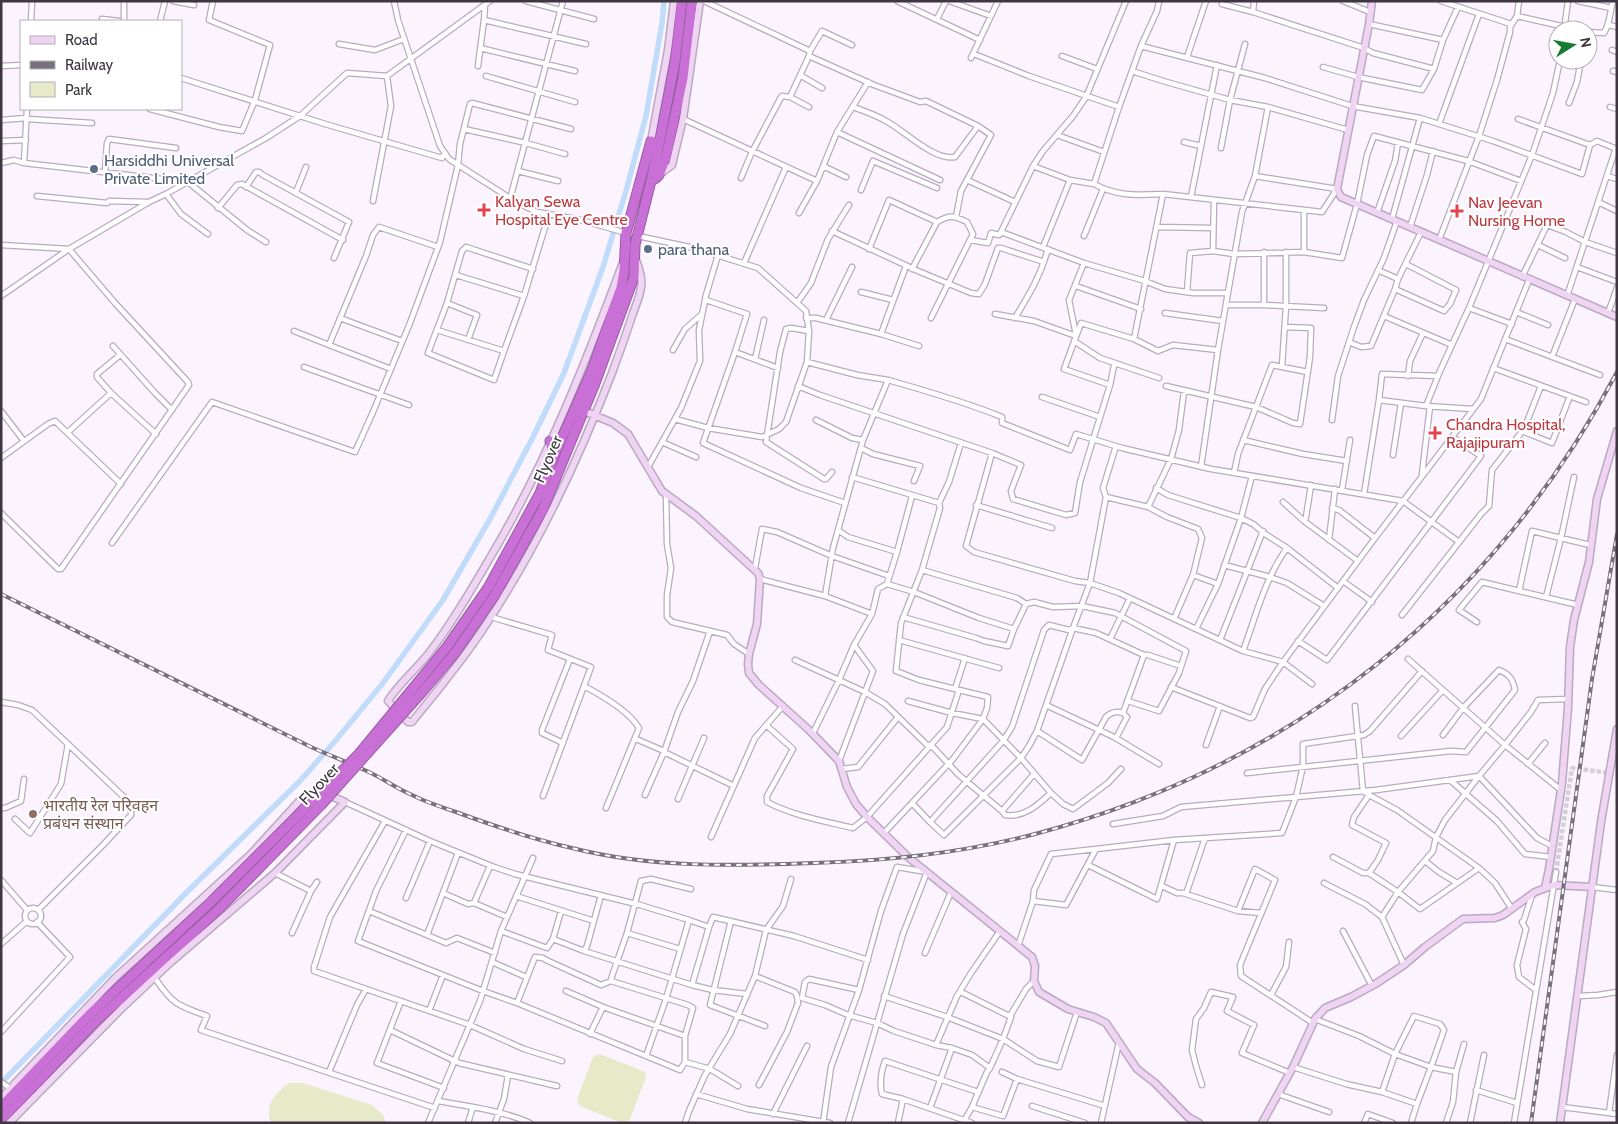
<svg xmlns="http://www.w3.org/2000/svg" width="1618" height="1124" font-family="Cabin,'Noto Sans Devanagari',sans-serif">
	<style>
		.green { fill: #e6eac9 }
		.lines { fill: none; stroke-linecap: round; stroke-linejoin: round }
		.canal { stroke: #c1dbfa; stroke-width: 5.5 }
		.street-tunnel { stroke: #d5ced8; stroke-width: 4.5; stroke-dasharray: 4.5 2; stroke-linecap: butt }
		.street-casing { stroke: #baa9c1; stroke-width: 7 }
		.secondary-casing { stroke: #baa9c1; stroke-width: 9 }
		.highway-casing { stroke: #985ca2; stroke-width: 11 }
		.street { stroke: #fff; stroke-width: 4.5 }
		.secondary { stroke: #efd4f3; stroke-width: 6 }
		.highway { stroke: #c970d7; stroke-width: 9 }
		.rail-casing { stroke: #78717b; stroke-width: 4 }
		.rail { stroke: #fff; stroke-width: 2; stroke-dasharray: 5.5; stroke-linecap: butt }
		.highway-bridge-casing { stroke: #985ca2; stroke-width: 11; stroke-linecap: butt }
		.highway-bridge { stroke: #c970d7; stroke-width: 9 }
		.service-dot { fill: #5c6f8a; stroke: #fff; stroke-width: 2 }
		.health-dot { fill: #e0444e; stroke: #fff; stroke-width: 2 }
		.education-dot { fill: #8d6e63; stroke: #fff; stroke-width: 2 }
		.labels { text-anchor: middle; dominant-baseline: central; stroke-width: 4; stroke-linejoin: round; paint-order: stroke }
		.service-label { font-size: 16px; fill: #4e5e75; stroke: #fff; text-anchor: start }
		.health-label { font-size: 16px; fill: #be3a42; stroke: #fff; text-anchor: start }
		.street-label { font-size: 16px; fill: #3e3741; stroke: #fff }
		.education-label { font-size: 16px; fill: #785e54; stroke: #fff; text-anchor: start }
	</style>
	<rect width="100%" height="100%" fill="#fbf4fe"/>
	<path class="green" d="M597 1054 602 1055 643 1071 646 1074V1077L630 1119 626 1122 622 1123 582 1107 578 1104 577 1099 593 1057Z
		M289 1083H303L372 1105 383 1115 386 1123H271C264 1105 275 1093 289 1083Z"/>
	<g class="lines">
		<path class="canal" d="M5 1079 187 892 300 781 336 740 383 683 443 600 490 519 533 437 564 373 603 267 626 191 646 116 662 23 664 1"/>
		<path class="street-tunnel" d="M1556 872 1572 768 1617 774"/>
		<g class="street-casing">
			<path id="street" d="M173 1 194 5
				M394 1 398 20 440 146 449 159 516 202 537 212 581 220 626 233
				M526 1 594 19
				M704 1 810 51 809 56 874 85 920 102 926 101 978 126 991 135 961 191 956 217
				M897 1 980 40
				M949 1 991 16
				M1126 1 1086 97 1073 116 1043 151 1033 166 1001 232 1084 263 1145 281 1165 289 1193 293H1228
				M1223 1 1222 4 1253 12 1364 48 1373 53 1434 69
				M1343 1 1370 12
				M1441 1 1511 24
				M1578 1 1611 8
				M1253 12 1254 1
				M1517 16 1579 30
				M937 19 946 1
				M484 20 586 44
				M31 21 32 1
				M102 21V19L119 21
				M124 21V1
				M160 21 165 1
				M1369 24 1443 40
				M1609 25 1617 27
				M1564 30 1568 1
				M1588 32 1604 33C1610 23 1610 12 1613 1
				M339 44 375 50 404 39
				M1141 46 1157 11 1159 1
				M480 48 575 71
				M1612 50 1617 52
				M810 51 822 31 852 45
				M974 54 1029 76 1119 107 1141 46 1265 78 1352 106 1420 118 1493 141 1582 174 1590 145 1597 141 1617 149
				M1062 56 1097 69
				M1187 57 1206 1
				M971 58 998 1
				M1 66 21 65
				M478 66 484 20 485 5
				M1323 67 1358 77 1422 90 1434 69 1443 40 1458 7
				M1132 71 1163 81 1230 100 1268 107 1348 130
				M1613 71 1617 72
				M800 75 822 88
				M486 76 575 102
				M181 78 325 124 442 158 445 153
				M790 97 809 56
				M1569 103 1577 82 1581 60
				M853 107C864 111 876 115 886 121 905 131 934 161 955 157L978 126
				M1119 107 1094 184C1118 197 1138 195 1163 194
				M1610 107 1617 109
				M27 109 24 163 188 182 247 230 266 242
				M150 109 219 127 242 131 255 100 270 45 209 20 213 1
				M27 119 92 123
				M683 119 817 181
				M1518 119 1590 145
				M1 120 27 118
				M1439 124 1479 14
				M464 129 526 143 565 154
				M837 132 940 180
				M1057 135 1104 152
				M1 141 26 140
				M1184 142 1201 146
				M1221 148 1230 100 1245 44
				M1 163 14 160 24 163
				M823 166 846 177
				M1033 166 1070 180 1094 184
				M518 171 558 181
				M105 172 107 143 109 139 176 148
				M1607 176 1617 179
				M741 178 751 154 780 99 782 96 790 97 809 107
				M967 180 1015 202
				M246 187 256 172H259L263 175 349 222 334 258
				M861 190 873 161 937 188
				M296 192 306 167
				M166 194 181 214 208 234
				M37 196 107 203 109 201 147 202
				M1191 197 1217 65
				M510 199 563 1
				M373 201 391 106 387 76
				M1598 202 1617 211
				M218 208 237 185 242 184 343 240
				M799 213 817 181 837 132 868 82
				M1377 213 1395 161 1398 143
				M1392 219 1420 118
				M1157 227 1213 228
				M1410 227 1427 175 1433 151
				M832 231 918 271 971 293 979 294 985 284 998 248H1001L1044 262
				M638 236 694 248 758 268 806 311 809 331 807 362 857 375 888 380 863 440 833 548 825 596 872 614 854 645 873 671 839 761
				M1084 236 1103 189
				M970 240 988 243 991 233 999 235 1001 232
				M1439 240 1479 136 1497 80 1510 32V27L1517 16 1519 1
				M1 245 69 249 115 303 188 382 189 385 61 569H58L1 513
				M1538 245 1565 258
				M1043 247 1070 180
				M869 249 889 200 937 222 912 269
				M1213 251 1214 200
				M1304 252V210
				M744 263 786 167
				M1577 267 1617 282
				M1378 270 1398 279
				M456 275 524 296
				M1522 277 1547 225 1566 232 1585 242 1617 253
				M1076 286 1141 309
				M1395 289 1444 311 1450 304 1456 290 1406 264
				M861 292 893 300
				M1187 292 1190 253 1213 251 1234 254 1304 252 1342 258 1357 204 1367 155 1374 136 1468 161 1521 181
				M1 296 69 249 149 202 166 194 266 138 300 116 347 73 387 76 490 1
				M1567 296 1616 148
				M706 300 747 314 735 352 703 443 801 488 845 503
				M447 303 477 315 468 340
				M797 303 811 283 828 239 849 205
				M1226 305H1264L1324 308
				M1264 305V252
				M1469 308 1512 324
				M1516 312 1548 325
				M1165 313 1223 321
				M1608 313 1617 288
				M995 314 1034 321 1076 336
				M1384 316 1452 345
				M340 318 402 341
				M806 318H816L881 334 919 346
				M931 318 973 234 967 222C954 216 950 214 937 222
				M1015 318C1030 293 1040 277 1048 249
				M826 320 852 267
				M437 330 504 351 524 296 549 214
				M294 331 329 345 366 256 373 235 379 227 438 247
				M809 331 791 328 786 329 780 352 766 442 824 479H826L832 472
				M881 334 906 266
				M1076 335 1069 300 1084 263
				M1134 339 1158 351 1173 345 1218 350
				M1505 339 1600 375
				M1074 341 1100 358 1159 378
				M1349 342 1361 347 1371 346 1395 289 1398 279 1421 232
				M329 345 391 369
				M113 346 155 393 172 410
				M673 350 685 329 702 314
				M504 351 494 380 428 353 447 303 462 251 466 247 533 269
				M735 352 778 368
				M120 355 97 374V377L111 393 156 434
				M1552 357 1575 299
				M755 359 764 320
				M1282 366 1286 306V252
				M304 367 409 405
				M1493 368 1586 402
				M1408 376 1410 361 1423 333
				M888 380C927 391 965 402 1002 417V423L1070 450 1076 434 1122 448 1211 469 1403 501 1459 542
				M1110 385 1114 366
				M798 386 820 395 992 453 1021 465 1011 491 1013 499 1066 515 1075 513 1080 482 1110 385 1064 369 1081 323 1134 339 1163 194 1322 212 1337 189 1255 176
				M1166 386 1256 407 1293 423 1300 424 1310 357 1311 328 1285 327
				M1042 397 1100 417
				M1379 400 1382 374 1438 376
				M1473 409 1426 406 1440 371 1469 308 1532 155 1553 93 1560 60
				M1 411 24 441
				M675 419 708 428 762 437 779 429 786 422 807 362
				M816 420 852 438 863 440
				M1332 420 1338 376 1354 327 1364 300 1384 258 1397 221
				M1522 431 1552 443 1570 396
				M68 432 111 393
				M1243 440 1303 454 1347 461
				M662 442 696 457
				M861 448 873 454 920 466 914 481
				M992 453 966 546 974 552 1075 581 1090 583 1119 593 1243 651 1283 662 1375 538 1481 399 1529 280
				M1393 455 1401 403
				M1 458 48 424 55 421 121 484
				M648 467 681 408 700 361 699 330 706 295 718 255
				M1201 467 1218 350 1242 212 1255 176 1268 107
				M1234 473 1238 454 1272 365 1308 372
				M1422 474 1430 406
				M852 477 939 503
				M1156 488 1168 495 1241 518 1253 524 1265 534 1287 548 1338 588
				M1342 490 1350 440
				M666 494 667 544 671 568 667 595V617L672 622 727 635 734 644 749 654
				M1364 494 1379 400 1426 406
				M1106 497 1148 507 1167 517 1198 529 1202 538 1193 575 1174 619
				M1283 502 1304 521 1358 561
				M976 505 1052 528
				M1148 507 1171 459 1179 430 1184 391
				M1332 508 1339 510 1375 538
				M1304 521 1306 517 1311 485
				M838 530 848 537 897 552
				M1329 540 1335 489
				M112 543 212 402 355 452 373 412 410 323 440 242 458 165 460 144 470 104 472 103 571 129
				M1224 565 1270 577 1287 583 1324 606
				M755 568 762 529 777 532 832 556 889 576
				M922 570 1017 598 1026 604
				M1193 575 1218 584
				M760 579 825 596
				M1343 581 1372 602
				M887 584 914 592 979 618 1014 629
				M1519 591 1578 605
				M1546 597 1561 538 1574 477
				M872 614 878 589 887 584 897 552 912 496
				M1402 615 1481 514 1489 506 1492 470 1524 429 1541 386
				M491 617 552 635 548 650 591 667 543 796
				M903 617 976 638 984 641 1008 646 1014 629 1026 604 1034 602 1053 607 1082 606 1115 613 1186 651 1179 673 1159 711 1128 701
				M1477 622 1459 610 1482 582 1519 591 1532 531 1590 545
				M1196 629 1218 584 1241 518 1252 476
				M1110 639 1130 598
				M899 640 999 668
				M1220 640 1263 531
				M1298 641 1327 660 1481 456 1452 437
				M1243 651C1256 616 1265 578 1287 548
				M1408 659 1505 745 1531 712 1538 700 1568 699
				M795 660 865 692 885 704 922 740 927 745H931L959 775 1002 811 1005 815C1024 818 1038 805 1051 793
				M584 686C601 695 629 711 639 728L606 808
				M1171 687 1250 718 1253 717 1265 689 1283 662 1312 684
				M955 689 965 658
				M908 701 952 713 983 719 987 708 988 697 959 690
				M1 702 18 705 32 710 126 799 131 807V815L102 846 38 910
				M1046 705 1114 737 1159 764
				M1355 706 1363 791 1369 795 1354 817 1352 825 1386 843 1378 860 1369 873 1398 892 1420 909 1479 868
				M766 725 793 749 767 796V802C794 816 824 821 853 828L867 817 947 727 959 690 919 680 896 671 901 623 922 570 940 508 939 503 949 482 961 443
				M1037 731 1082 760 1106 717C1111 712 1117 711 1123 713
				M813 733 839 680 854 645
				M1401 736 1443 690
				M1116 738 1127 717 1123 713 1144 655H1148L1181 666
				M636 739 664 751
				M563 743 542 733V730L570 659
				M1206 745 1220 706
				M664 752 730 784
				M1528 764 1545 743
				M842 769 858 767 898 717
				M1247 773 1451 751 1466 752 1515 690C1513 679 1509 674 1499 670L1463 708 1443 735
				M1450 780 1497 821 1525 854 1551 857
				M1369 794V795L1397 810 1479 868 1495 883 1512 909
				M645 795 664 752 678 712 693 681 710 631
				M678 799 704 738
				M345 802 430 841 494 867 515 874 640 905 689 920 666 999 646 1056 680 1070 685 1062 710 1069 738 1086
				M912 803 930 822 1003 741 1012 727 1044 630 1049 625 1069 630 1073 628 1096 633 1144 655
				M1 808H5L21 801 24 779
				M1002 811 1034 774
				M15 819 30 833 61 784 68 744
				M385 821 330 917 314 967V971L470 1025 524 1049 562 1061
				M930 822 944 835 1021 758 1029 746 1037 731 1073 628 1090 583 1106 497 1103 488 1116 446
				M1113 824 1163 816 1181 807 1296 797 1303 766V744L1364 735 1370 731 1422 671
				M406 830 376 891 358 941 483 991 517 1003 646 1056
				M884 833 953 759 983 719 1021 758 1051 793 1063 804 1073 809 1108 783 1121 769
				M711 837 755 738 783 706
				M1333 857 1363 873H1369
				M1425 861 1439 872 1457 883
				M1088 865 1157 899 1174 840
				M275 873 311 891 317 882
				M1 880 27 910
				M1324 883 1365 904 1382 917
				M1162 886 1177 893H1183L1238 911 1261 913
				M1592 887 1617 890
				M443 893 468 904 474 903 507 917
				M1186 894 1205 838
				M1532 895 1524 920 1522 922 1526 929 1517 965 1519 977 1536 990
				M516 896 594 921
				M406 898 430 841
				M1033 901 1034 890 1051 854 1096 849
				M474 903 490 866
				M25 916a8 8 0 1 1 16 0a8 8 0 1 1-16 0Z
				M369 911 427 935 458 853
				M1238 911 1255 869 1275 880 1240 965 1241 976 1313 1023
				M689 920 709 927 713 917 794 936 868 960
				M731 921 710 1005 765 1026
				M501 931 547 948 553 939 561 911
				M1343 931 1372 986
				M292 933 311 891
				M627 933 680 949
				M427 935 446 943 457 938 495 953
				M553 939 584 951 692 985 713 990 747 994
				M1 944 27 921
				M1018 946 1033 901 1066 905 1096 849 1174 840 1282 833 1296 797 1376 790 1479 776 1505 745 1561 790
				M584 951 587 946 601 895
				M925 953 951 892
				M492 962 526 977
				M1404 965 1382 917 1398 892 1433 851 1436 837 1445 820 1479 776 1537 838 1552 846
				M755 976 795 992 797 996 798 1003 787 1032 759 1085
				M155 978C172 1004 178 1006 207 1016L201 1030 435 1108
				M611 981 612 976 627 933 641 881 651 879 691 889
				M692 985 709 927
				M859 990 809 979 805 982 802 998 825 1005 848 1015 877 1023 894 1031 936 1045 952 1048 972 1055 990 1068
				M566 991 603 1007 685 1036
				M1271 995 1286 967 1289 942
				M884 996 947 1017 1003 1039 1011 1017 961 992
				M1578 996 1598 995 1617 992
				M401 1001 377 1063 444 1088
				M517 1003 535 957 543 958 546 960 601 985 611 981 688 1005 693 1008 685 1036V1062
				M429 1011 443 975
				M1010 1016 1026 989 1034 981
				M1414 1016 1440 1024 1444 1030 1431 1067 1395 1054Z
				M1315 1019 1359 1036 1395 1054 1382 1092
				M390 1030 459 1063 557 1086
				M1 1032 70 957 37 922
				M590 1034 603 1007
				M936 1045 957 996 971 973 1000 931
				M1293 1067 1346 1084 1382 1092 1417 1104 1431 1067 1456 1072 1453 1102 1446 1123
				M329 1072 357 1005 366 989
				M1002 1072 1017 1079 1105 1106
				M1456 1072 1464 1044
				M1 1082 10 1088
				M1202 1085 1196 1066 1192 1050 1196 1019 1204 1008 1211 992 1233 997 1227 1011 1254 1025 1242 1053 1290 1073
				M1476 1090 1517 1103
				M696 1094 747 1109 830 1123
				M1278 1094 1329 1112
				M438 1101C467 1106 504 1111 530 1123
				M1032 1106 1085 1123
				M972 1107 1003 1116 1017 1079
				M1562 1107 1617 1114
				M930 1108 952 1048
				M1609 1113 1617 1055
				M773 1114 807 1046
				M964 1121 972 1107 987 1072 990 1068 1003 1039 1037 1061 1059 1067 1077 1012
				M428 1123 480 1001 501 931 533 858
				M468 1123 473 1107
				M495 1123 504 1099 508 1075
				M685 1123 689 1111 705 1075 730 1034 755 976 766 930 783 906 791 879
				M823 1123 831 1067 859 990 881 911 897 867 927 872 903 934 848 1123
				M898 1123 903 1099
				M972 1123 903 1099 882 1094C879 1082 881 1072 885 1061L978 1092
				M1101 1123 1119 1042
				M1364 1123 1368 1114 1393 1123
				M1411 1123 1417 1104
				M1470 1123 1484 1055
				M1514 1123 1556 872"/>
		</g>
		<g class="secondary-casing">
			<path id="secondary" d="M1372 1 1369 24 1337 189 1341 197 1617 317
				M651 141 668 50 674 1
				M660 174 672 165 683 119 700 1
				M622 265C585 364 546 464 491 556 473 587 454 620 432 649 420 666 398 684 388 701L408 722H412C437 691 463 660 485 626 538 546 577 463 612 373 619 354 626 335 632 316 635 307 640 297 641 287 643 279 639 270 637 262
				M584 411 613 423 628 434 662 491 696 516 758 573 760 579 757 624 749 654 748 664 749 673 759 685 809 730 839 761 847 787 856 804 867 817 908 857 1032 957 1035 966 1034 981 1039 992 1068 1009 1094 1017 1106 1023 1137 1069 1155 1083 1188 1117 1199 1123
				M1545 888 1549 869 1562 783 1568 708 1570 647 1574 620 1589 562 1597 499 1617 431
				M1 1098 115 978 251 854 302 798C319 786 327 795 345 802L275 873 171 962 122 1008 9 1123
				M1262 1123 1293 1067 1315 1019 1325 1008 1351 997 1377 983 1404 965 1425 947 1463 919 1495 918 1503 915 1535 892 1554 885 1592 887
				M1560 1123 1601 822 1617 729"/>
		</g>
		<g class="highway-casing">
			<path id="highway" d="M651 181 659 144
				M550 441 554 456
				M488 588 540 493 554 456 592 370 621 288 624 271 626 233 651 141 659 144 675 62 682 1
				M495 595 543 509 594 386 634 277 635 245 651 181 656 178 659 175 666 157 683 78 692 1
				M1 1107 89 1015 212 901
				M1 1120 96 1021 219 909"/>
		</g>
		<use href="#street" class="street"/>
		<use href="#secondary" class="secondary"/>
		<use href="#highway" class="highway"/>
		<g class="rail-casing">
			<path id="rail" d="M1 594C105 645 208 697 311 747 331 756 352 764 371 773 385 780 398 789 412 795 426 802 441 807 456 812 494 826 532 839 572 848 650 868 733 866 813 863 887 861 963 853 1035 834 1291 766 1493 606 1617 372
				M1531 1123 1592 679 1617 534"/>
		</g>
		<use href="#rail" class="rail"/>
		<g class="highway-bridge-casing">
			<path id="highway-bridge" d="M212 901 358 755 447 647 488 588
				M219 909 321 805 423 691 455 653 495 595"/>
		</g>
		<use href="#highway-bridge" class="highway-bridge"/>
	</g>
	<g class="service-dot">
		<circle cx="94" cy="169" r="5"/>
		<circle cx="648" cy="249" r="5"/>
	</g>
	<g class="health-dot">
		<path d="M481.5 202.5h5v5h5v5h-5v5h-5v-5h-5v-5h5z"/>
		<path d="M1454.5 203.5h5v5h5v5h-5v5h-5v-5h-5v-5h5z"/>
		<path d="M1432.5 425.5h5v5h5v5h-5v5h-5v-5h-5v-5h5z"/>
	</g>
	<circle class="education-dot" cx="33" cy="814" r="5"/>
	<g class="labels">
		<g class="service-label">
			<text x="104" y="160">Harsiddhi Universal<tspan x="104" dy="18">Private Limited</tspan></text>
			<text x="658" y="249">para thana</text>
		</g>
		<g class="health-label">
			<text x="495" y="201">Kalyan Sewa<tspan x="495" dy="18">Hospital Eye Centre</tspan></text>
			<text x="1468" y="202">Nav Jeevan<tspan x="1468" dy="18">Nursing Home</tspan></text>
			<text x="1446" y="424">Chandra Hospital,<tspan x="1446" dy="18">Rajajipuram</tspan></text>
		</g>
		<g class="street-label">
			<text transform="translate(548 459) rotate(-67)">Flyover</text>
			<text transform="translate(319 784) rotate(-47)">Flyover</text>
		</g>
		<g class="education-label">
			<text x="43" y="805">भारतीय रेल परिवहन<tspan x="43" dy="18">प्रबंधन संस्थान</tspan></text>
		</g>
	</g>
	<rect width="1618" height="1124" fill="none" stroke="#3e3741" stroke-width="5"/>
	<rect x="20" y="20" width="162" height="90" fill="#ffffff" stroke="#b2afb3"/>
	<rect x="30" y="36" width="25" height="8" fill="#efd4f3" stroke="#b2afb3"/>
	<text x="65" y="45" font-size="15" fill="#3e3741">Road</text>
	<rect x="30" y="61" width="25" height="8" fill="#78717b" stroke="#b2afb3"/>
	<text x="65" y="70" font-size="15" fill="#3e3741">Railway</text>
	<rect x="30" y="82" width="25" height="15" fill="#e6eac9" stroke="#b2afb3"/>
	<text x="65" y="95" font-size="15" fill="#3e3741">Park</text>
	<g transform="translate(1573 45) rotate(79)"><circle r="24" fill="#ffffff" stroke="#b2afb3"/>
	<path d="M0-4L9 19L0 12L-9 19Z" fill="#157b2f"/>
	<text y="-8" font-size="14" font-weight="bold" text-anchor="middle" fill="#3e3741">N</text>
	</g>
</svg>
